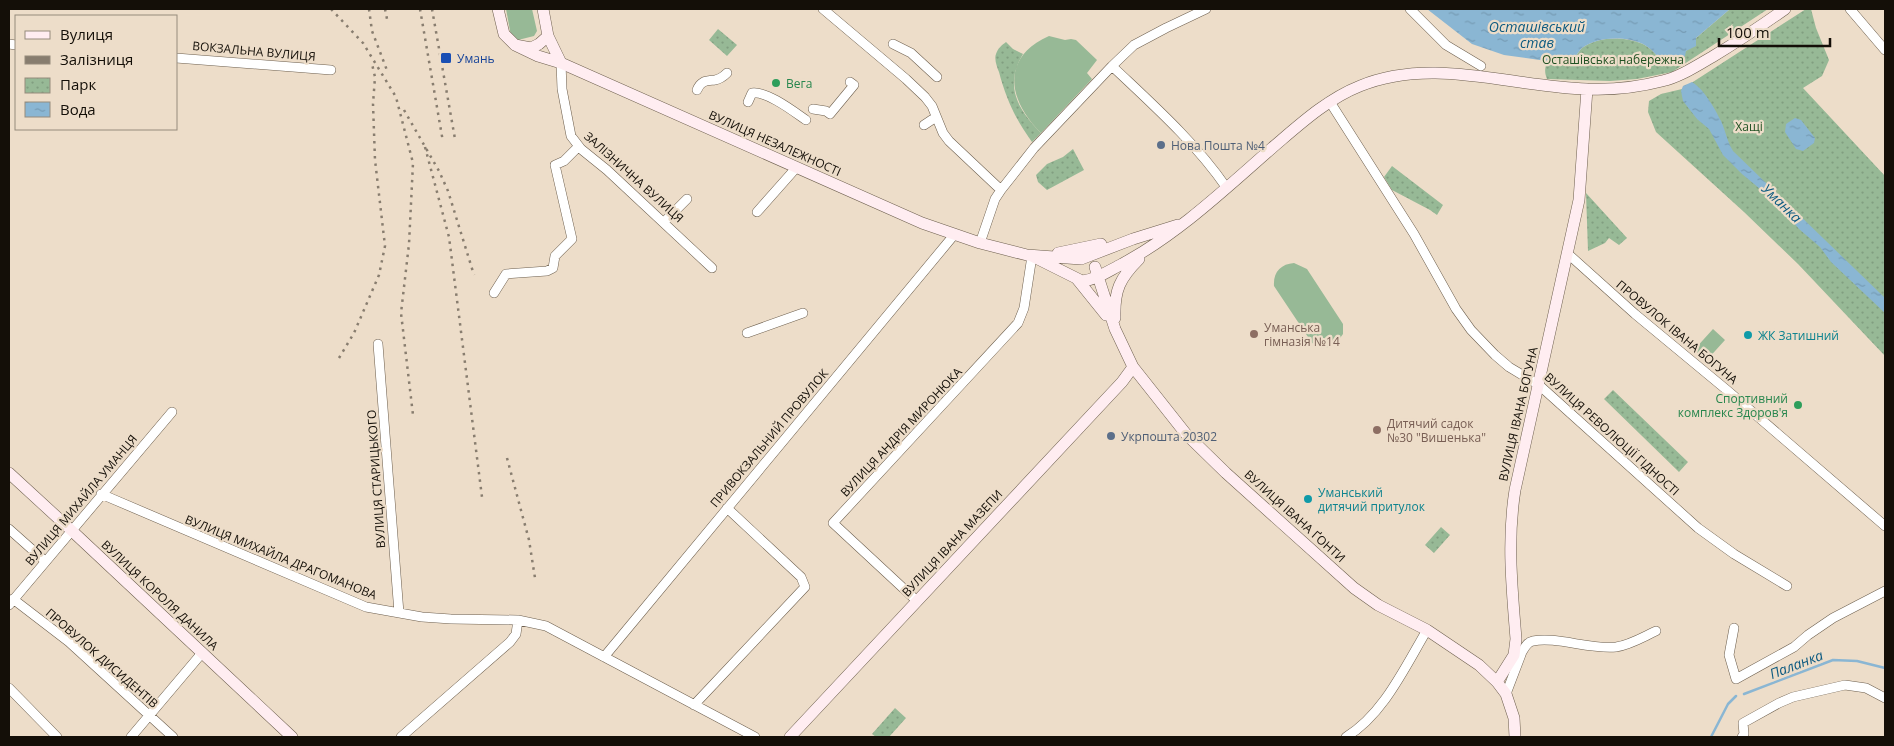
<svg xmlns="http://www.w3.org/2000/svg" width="1894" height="746" font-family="'Open Sans',sans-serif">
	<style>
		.grass { fill: #97b996 }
		.park { fill: url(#park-dots) }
		.water { fill: url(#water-ripples) }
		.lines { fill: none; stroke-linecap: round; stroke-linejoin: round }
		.stream { stroke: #8ab6d3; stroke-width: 2.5 }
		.minor-casing { stroke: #6d5f4e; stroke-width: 10 }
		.secondary-casing { stroke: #6d5f4e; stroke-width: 12 }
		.minor { stroke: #fff; stroke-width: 9 }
		.secondary { stroke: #ffedf1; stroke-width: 11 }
		.rail { stroke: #887d6f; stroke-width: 2.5; stroke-dasharray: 2.5 5; stroke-linecap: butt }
		.transit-dot { fill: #1a4fb4; stroke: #edddc9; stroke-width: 2 }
		.leisure-dot { fill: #2e9e5b; stroke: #edddc9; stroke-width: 2 }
		.service-dot { fill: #5c6f8a; stroke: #edddc9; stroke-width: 2 }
		.education-dot { fill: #8d6e63; stroke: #edddc9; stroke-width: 2 }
		.culture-dot { fill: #0f9aa8; stroke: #edddc9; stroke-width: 2 }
		.labels { text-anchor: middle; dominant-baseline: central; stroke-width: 4.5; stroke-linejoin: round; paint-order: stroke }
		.street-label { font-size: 12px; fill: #140f08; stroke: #edddc9 }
		.transit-label { font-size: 12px; fill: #164399; stroke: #edddc9; text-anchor: start }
		.park-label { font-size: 12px; fill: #205122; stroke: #edddc9 }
		.leisure-label { font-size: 12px; fill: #27864d; stroke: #edddc9; text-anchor: start }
		.service-label { font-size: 12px; fill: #4e5e75; stroke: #edddc9; text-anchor: start }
		.education-label { font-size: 12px; fill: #785e54; stroke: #edddc9; text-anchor: start }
		.culture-label { font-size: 12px; fill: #0d838f; stroke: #edddc9; text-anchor: start }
		.water-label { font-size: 14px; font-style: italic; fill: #0c5a81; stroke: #edddc9 }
	</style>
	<defs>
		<pattern id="park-dots" width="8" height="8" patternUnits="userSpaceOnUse" patternTransform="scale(1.25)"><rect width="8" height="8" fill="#97b996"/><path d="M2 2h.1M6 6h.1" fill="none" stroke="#819e80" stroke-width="1.8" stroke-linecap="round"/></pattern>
		<pattern id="water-ripples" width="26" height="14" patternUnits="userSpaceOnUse" patternTransform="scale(1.25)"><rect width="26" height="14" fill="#8ab6d3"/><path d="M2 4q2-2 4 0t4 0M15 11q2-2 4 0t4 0" fill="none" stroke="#769bb4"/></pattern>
	</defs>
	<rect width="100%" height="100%" fill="#edddc9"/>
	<path class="grass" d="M506 9H532L537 31 534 36 518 40 511 36Z
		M1049 36 1065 40 1071 39 1076 40 1097 60 1087 73 1092 79 1041 133C1008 100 1000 58 1049 36Z
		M1294 263 1307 269 1343 324V334L1335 345 1325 348 1312 343 1274 286C1273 272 1281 264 1294 263Z
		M1713 329 1725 340 1706 361 1694 350Z"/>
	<path class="park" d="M1730 9H1768L1672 72 1637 79 1610 81 1547 79C1543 69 1546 64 1551 56L1575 57C1577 54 1580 50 1582 48 1598 36 1625 36 1643 44 1651 48 1657 56 1663 62 1676 56 1691 52 1696 38Z
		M1806 9H1811L1816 28 1829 60 1822 76 1803 88 1885 176V356L1798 264 1744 212 1656 132 1648 112 1649 101 1661 94 1682 89Z
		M718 29 737 45 727 56 709 40Z
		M1006 42 1013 49 1023 54C1004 85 1017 109 1041 133L1032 142C1016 120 1006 99 999 72 997 67 994 59 996 54 998 48 1002 45 1006 42Z
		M1073 149 1084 170 1047 190 1038 182 1036 175 1047 164 1063 157Z
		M1392 166 1443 205 1437 215 1430 210 1392 190 1384 177Z
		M1586 193 1627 238 1619 245 1609 238 1605 243 1588 251Z
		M1613 390 1688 462 1679 472 1604 399Z
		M1441 527 1450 535 1434 553 1425 545Z
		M895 708 906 718 889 737H876L872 734Z"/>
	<path class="water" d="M1427 9H1730L1696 38V46L1686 51 1685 56 1673 62 1669 59 1663 62C1657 56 1651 48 1643 44 1626 36 1598 36 1582 48 1580 50 1577 54 1575 57L1551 56 1547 61 1504 55 1472 44Z
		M1692 82C1704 89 1715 109 1721 121 1726 132 1727 141 1733 151L1885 298V313L1831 262 1820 247 1799 229 1777 203 1742 174 1723 155 1709 129 1697 119 1683 101 1681 91 1683 86Z
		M1795 118 1801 120 1815 138 1814 143 1803 151 1796 149 1785 132 1786 124Z"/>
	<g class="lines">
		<path class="stream" d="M1744 694 1833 660 1857 661 1885 668
			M1711 737 1728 704 1736 696"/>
		<g class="minor-casing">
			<path id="minor" d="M823 9 906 79 925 97 932 106 943 133 949 141 1001 190
				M1410 9 1446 45 1481 66
				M1850 9 1885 50
				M9 44 16 45
				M893 44 911 53 937 77
				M176 58 331 70
				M561 63 562 89 571 136 581 149 607 170 712 268
				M1112 66 1134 45 1166 28 1206 9
				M697 90C701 80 707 81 715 80 720 79 724 76 727 73
				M748 102 752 93C767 91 793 111 806 120
				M1330 102 1414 234 1456 309 1471 330 1495 355 1509 367 1539 385 1698 528 1734 554 1787 586
				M813 109 826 111 830 114 854 85 850 82
				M924 125 936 117
				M757 212 796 168
				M664 222 687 199
				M980 243 995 199 1001 190 1034 148 1112 66C1152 104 1195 142 1226 187
				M1567 253 1635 314 1728 391 1885 526
				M494 293 506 274 547 271 553 268 555 256 572 239 555 165 564 161 578 147
				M747 333 803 313
				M378 344 399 613
				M101 494 366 607 422 617 451 619 518 620 546 626 755 737
				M9 529 45 561
				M13 599 69 642 173 737
				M917 601 833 523 1018 323 1024 308 1032 256
				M9 605 172 412
				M1734 628 1729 655 1736 679 1794 647 1808 635 1833 618 1885 591
				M604 657 954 235
				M9 688 57 737
				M1506 694 1522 652C1525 647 1527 642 1533 641 1555 636 1591 650 1616 647 1630 645 1643 637 1656 631
				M694 705 805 587 801 577 727 508
				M131 737 202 653
				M401 737 510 642 516 634 518 620
				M1346 737C1383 715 1405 667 1427 630
				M1742 737 1744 734 1743 723 1779 703 1793 697 1845 685 1866 688 1885 698"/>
		</g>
		<g class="secondary-casing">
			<path id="secondary" d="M498 9 504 34 515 45 531 48 539 44 548 36
				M543 9 548 36 561 63
				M515 45 538 56 561 63 922 223 980 243 1027 255 1081 259 1133 239 1178 225
				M1058 253 1101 244
				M1032 256 1082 281C1096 280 1110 270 1122 264 1178 234 1225 189 1272 148 1299 125 1327 99 1360 86 1433 56 1511 87 1587 89 1612 90 1639 87 1662 81 1680 77 1696 66 1712 57 1737 42 1761 26 1785 9
				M1095 267 1115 329 1133 367 1186 434 1226 473 1354 588 1378 605 1427 630 1479 665 1497 682 1506 694 1514 718 1515 737
				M1077 279 1106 315
				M1115 318C1114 290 1120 278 1139 259
				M9 473 71 530 292 737
				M1497 682 1514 655 1516 639C1512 589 1507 540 1515 490L1579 200 1587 89
				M790 737 1122 382 1133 367"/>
		</g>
		<use href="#minor" class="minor"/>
		<use href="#secondary" class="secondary"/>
		<path class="rail" d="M331 9 363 43 396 97 413 163 409 244 401 313 413 415
			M369 9 372 31 388 73
			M385 9 387 19
			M420 9 443 142
			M432 9 455 139
			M404 110 439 171 448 191 474 275
			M425 147 449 237 482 497
			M339 358 354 333 379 275 385 246 375 160 373 104 375 77 372 64
			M507 458 529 540 535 578"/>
	</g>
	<rect class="transit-dot" x="440" y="52" width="12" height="12" rx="2.5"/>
	<g class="leisure-dot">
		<circle cx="776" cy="83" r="5"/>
		<circle cx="1798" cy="405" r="5"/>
	</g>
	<g class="service-dot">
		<circle cx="1161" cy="145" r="5"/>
		<circle cx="1111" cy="436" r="5"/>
	</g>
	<g class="education-dot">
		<circle cx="1254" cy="334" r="5"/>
		<circle cx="1377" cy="430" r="5"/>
	</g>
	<g class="culture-dot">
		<circle cx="1748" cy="335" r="5"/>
		<circle cx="1308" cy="499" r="5"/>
	</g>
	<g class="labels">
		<g class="street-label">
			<text transform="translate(254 51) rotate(5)">ВОКЗАЛЬНА ВУЛИЦЯ</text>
			<text transform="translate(775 143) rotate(24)">ВУЛИЦЯ НЕЗАЛЕЖНОСТІ</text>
			<text transform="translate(634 177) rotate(42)">ЗАЛІЗНИЧНА ВУЛИЦЯ</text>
			<text transform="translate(1677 332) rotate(40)">ПРОВУЛОК ІВАНА БОГУНА</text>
			<text transform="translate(1518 414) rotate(-77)">ВУЛИЦЯ ІВАНА БОГУНА</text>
			<text transform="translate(901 432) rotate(-47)">ВУЛИЦЯ АНДРІЯ МИРОНЮКА</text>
			<text transform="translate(1612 434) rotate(42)">ВУЛИЦЯ РЕВОЛЮЦІЇ ГІДНОСТІ</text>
			<text transform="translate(769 438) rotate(-50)">ПРИВОКЗАЛЬНИЙ ПРОВУЛОК</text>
			<text transform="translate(376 479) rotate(-94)">ВУЛИЦЯ СТАРИЦЬКОГО</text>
			<text transform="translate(81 500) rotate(-50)">ВУЛИЦЯ МИХАЙЛА УМАНЦЯ</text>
			<text transform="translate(1295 516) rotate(42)">ВУЛИЦЯ ІВАНА ҐОНТИ</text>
			<text transform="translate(952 543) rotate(-47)">ВУЛИЦЯ ІВАНА МАЗЕПИ</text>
			<text transform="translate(281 557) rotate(22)">ВУЛИЦЯ МИХАЙЛА ДРАГОМАНОВА</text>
			<text transform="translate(160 595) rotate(43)">ВУЛИЦЯ КОРОЛЯ ДАНИЛА</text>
			<text transform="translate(102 658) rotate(41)">ПРОВУЛОК ДИСИДЕНТІВ</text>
		</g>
		<g class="transit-label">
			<text x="457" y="58">Умань</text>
		</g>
		<g class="park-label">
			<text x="1613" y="59">Осташівська набережна</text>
			<text x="1749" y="126">Хащі</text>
		</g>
		<g class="leisure-label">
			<text x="786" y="83">Вега</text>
			<text x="1788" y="398" text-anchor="end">Спортивний<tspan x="1788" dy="14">комплекс Здоров'я</tspan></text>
		</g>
		<g class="service-label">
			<text x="1171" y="145">Нова Пошта №4</text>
			<text x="1121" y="436">Укрпошта 20302</text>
		</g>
		<g class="education-label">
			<text x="1264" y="327">Уманська<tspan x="1264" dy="14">гімназія №14</tspan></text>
			<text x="1387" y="423">Дитячий садок<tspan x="1387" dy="14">№30 "Вишенька"</tspan></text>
		</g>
		<g class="culture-label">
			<text x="1758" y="335">ЖК Затишний</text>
			<text x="1318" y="492">Уманський<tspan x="1318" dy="14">дитячий притулок</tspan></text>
		</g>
		<g class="water-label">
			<text x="1537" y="26">Осташівський<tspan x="1537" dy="16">став</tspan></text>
			<text transform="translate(1782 203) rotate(44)">Уманка</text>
			<text transform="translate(1796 664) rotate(-21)">Паланка</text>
		</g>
	</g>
	<rect width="1894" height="746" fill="none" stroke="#140f08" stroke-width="20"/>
	<rect x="15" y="15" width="162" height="115" fill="#edddc9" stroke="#968b7c"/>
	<rect x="25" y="31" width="25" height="8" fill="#ffedf1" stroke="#968b7c"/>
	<text x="60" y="40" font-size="15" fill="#140f08">Вулиця</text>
	<rect x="25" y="56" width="25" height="8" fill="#887d6f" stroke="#968b7c"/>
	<text x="60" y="65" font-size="15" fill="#140f08">Залізниця</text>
	<rect x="25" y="78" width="25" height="15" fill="url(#park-dots)" stroke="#968b7c"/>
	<text x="60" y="90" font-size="15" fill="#140f08">Парк</text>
	<rect x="25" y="102" width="25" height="15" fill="url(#water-ripples)" stroke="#968b7c"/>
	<text x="60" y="115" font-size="15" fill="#140f08">Вода</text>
	<path d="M1719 38v8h111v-8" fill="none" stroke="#140f08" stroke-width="2.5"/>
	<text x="1726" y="38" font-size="15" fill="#140f08" stroke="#edddc9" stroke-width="4" paint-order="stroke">100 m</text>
</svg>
